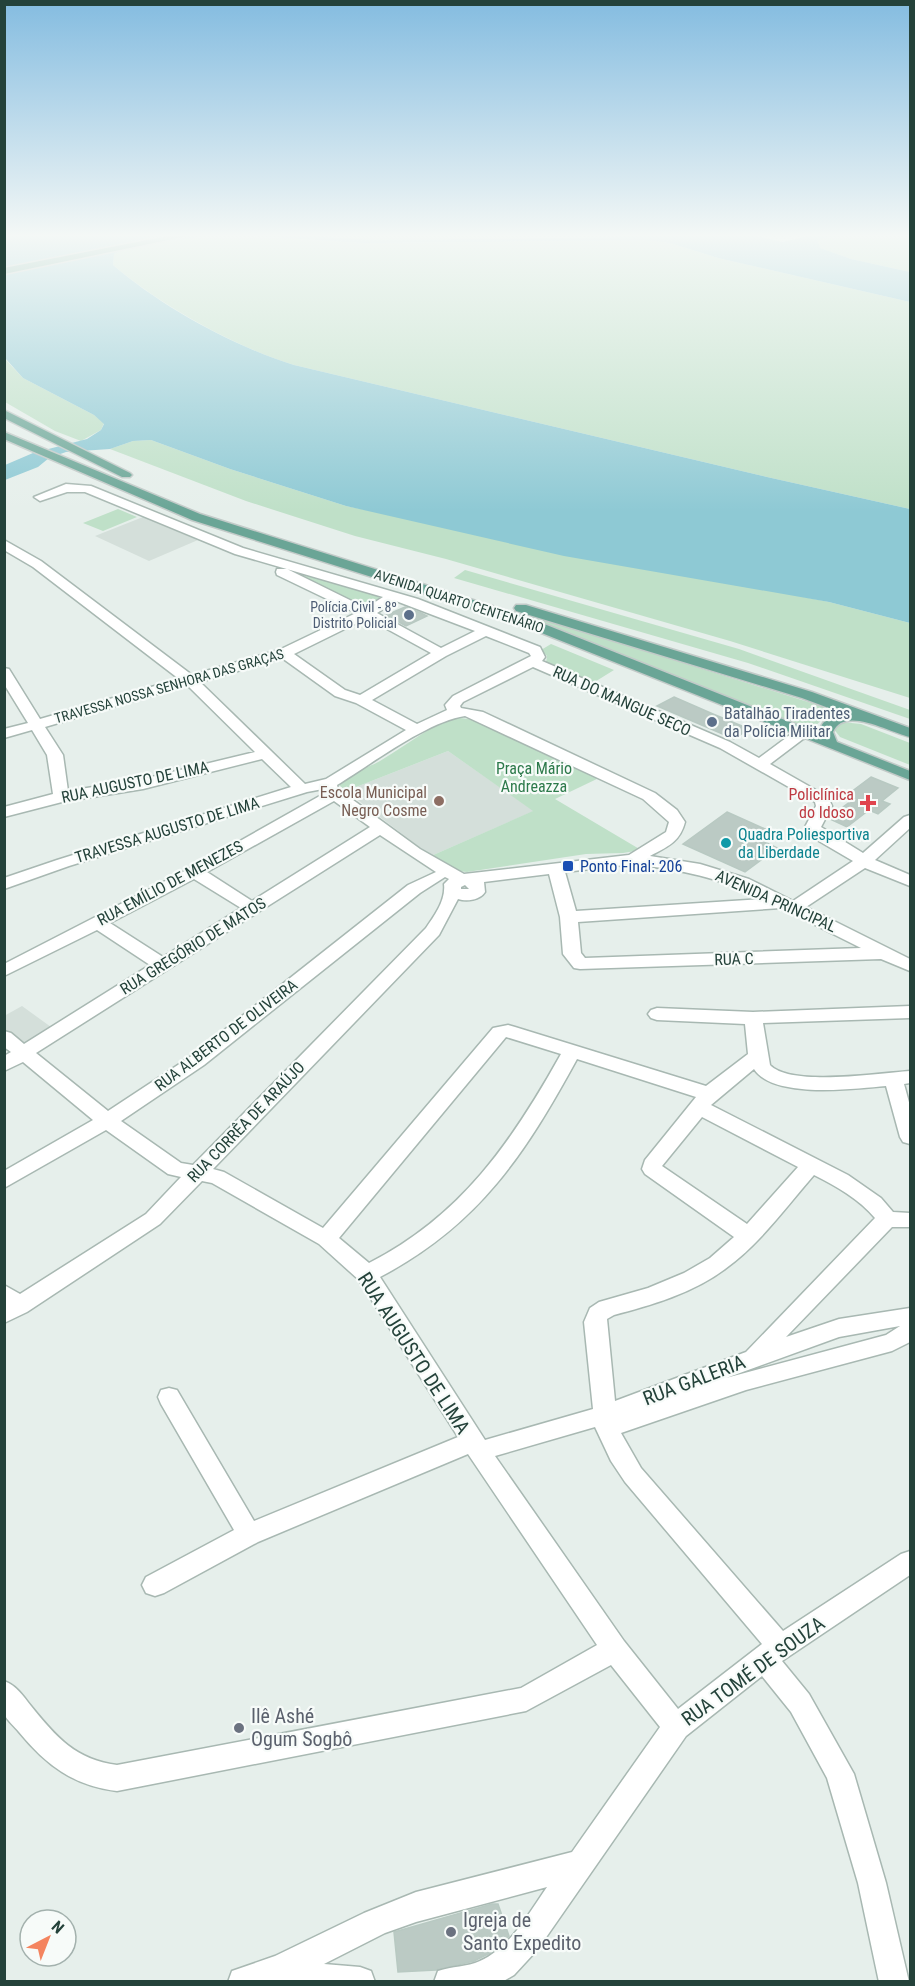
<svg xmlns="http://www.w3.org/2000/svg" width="915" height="1986" font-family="'Roboto Condensed',sans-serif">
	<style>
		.built { fill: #d4dfda }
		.green { fill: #bfe0c8 }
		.water { fill: #8ec9d4 }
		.building { fill: #bbcac4; stroke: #b8c9c2; stroke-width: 1.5 }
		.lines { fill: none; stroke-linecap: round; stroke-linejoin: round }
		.minor-casing { stroke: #a8b8b2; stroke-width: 3 }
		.major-casing { stroke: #c2cac8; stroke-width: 3 }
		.minor { fill: #fff; fill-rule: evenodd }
		.major { fill: #6aa596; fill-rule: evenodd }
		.service-dot { fill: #5c6f8a; stroke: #f7fbf9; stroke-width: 2 }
		.education-dot { fill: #8d6e63; stroke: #f7fbf9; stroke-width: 2 }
		.health-dot { fill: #e0444e; stroke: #f7fbf9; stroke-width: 2 }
		.culture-dot { fill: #0f9aa8; stroke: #f7fbf9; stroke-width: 2 }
		.transit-dot { fill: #1a4fb4; stroke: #f7fbf9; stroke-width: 2 }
		.worship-dot { fill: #6b7280; stroke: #f7fbf9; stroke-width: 2 }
		.labels { text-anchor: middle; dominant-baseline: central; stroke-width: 4.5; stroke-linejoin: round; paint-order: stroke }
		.far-street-label { font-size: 14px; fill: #24423a; stroke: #f7fbf9 }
		.far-service-label { font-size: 14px; fill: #4e5e75; stroke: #f7fbf9; text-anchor: end }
		.street-label { font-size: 16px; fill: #24423a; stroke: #f7fbf9 }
		.service-label { font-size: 16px; fill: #4e5e75; stroke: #f7fbf9; text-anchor: start }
		.park-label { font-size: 16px; fill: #2d7a4b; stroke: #f7fbf9 }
		.education-label { font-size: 16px; fill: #785e54; stroke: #f7fbf9; text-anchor: end }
		.health-label { font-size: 16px; fill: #be3a42; stroke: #f7fbf9; text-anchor: end }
		.culture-label { font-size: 16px; fill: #0d838f; stroke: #f7fbf9; text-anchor: start }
		.transit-label { font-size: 16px; fill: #164399; stroke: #f7fbf9; text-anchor: start }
		.near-street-label { font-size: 20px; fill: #24423a; stroke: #f7fbf9 }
		.near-worship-label { font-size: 20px; fill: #5b616d; stroke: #f7fbf9; text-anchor: start }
	</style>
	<rect width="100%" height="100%" fill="#e6efeb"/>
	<path class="built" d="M143 517 169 528 198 540 149 561 95 536Z
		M448 751 534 811 431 856 346 791Z
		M22 1006 51 1027 24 1044 5 1030 4 1016Z"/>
	<path class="green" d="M213 234 363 243 646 240 670 243 718 258 910 302V509L767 477 294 365C233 346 162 306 113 265L114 254C143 238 181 243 213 234Z
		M274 234H629L630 236 379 240Z
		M855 234H910V272L851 259 819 248 817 241 823 238Z
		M4 358 23 378 94 415 104 423 101 430 81 441 55 431 5 402Z
		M151 440 230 469 346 506 829 602 910 623V698L730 641 446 559 355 536 246 501 110 449 133 441Z
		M118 509 137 517 103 531 83 523Z
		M274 564 380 595 381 597 364 608Z
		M465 570 739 649 910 710V719L748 663 454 578Z
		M543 619 840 712 825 717 814 727 798 725 535 620Z
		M551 644 614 670 593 683 546 663 547 656 541 650Z
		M453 717 476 720 601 777 555 799 641 850 623 853 586 854 467 872 457 871 431 856 533 811 448 751 351 789 346 791 339 785C346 773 368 768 380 761 405 746 426 729 453 717Z
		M842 722 861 724 910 743V765L840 737 833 728Z"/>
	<path class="water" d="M5 234H213C181 243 143 238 114 254L113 265C162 307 233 346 294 365L767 477 910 509V623L829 602 564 556 346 506 230 469 151 440 133 441 110 449 66 452 49 458 38 467 5 480V465L33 453 87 439 101 430 104 424 94 415 23 378 5 358Z
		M222 234H274L379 240 620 237 629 234H747L783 242 815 234H855L824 238 818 241 820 248 851 259 910 272V302L718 258 670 243 646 240 363 243Z"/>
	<path class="building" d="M405 607 421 613 427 616 406 626 386 615Z
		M674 697 713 714 749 729 734 739 657 706Z
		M871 777 898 788 882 801 890 804 878 814 869 810 847 827 828 818 851 801 843 798Z
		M727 812 774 833 763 841 777 848 745 872 683 844Z
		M492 1904H498L509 1936 490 1953 474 1961 436 1970 398 1972 394 1932Z"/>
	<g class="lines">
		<g class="minor-casing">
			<path id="minor" d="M66 484 91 486 243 548 418 599 540 647 545 657 542 661 730 742 759 758 794 732 811 731 813 734 811 737 803 739 770 764 828 797 832 806 821 827 863 853 904 817 910 815V828L875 860 910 875V886L865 868 806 907 910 959V971L881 959 580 969 574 968 563 954 560 917 549 874 484 882 485 892C480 900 467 902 458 899L439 935 213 1169 224 1172 323 1228 493 1028 508 1025 515 1027 706 1086 748 1054 745 1024 657 1020 651 1018 648 1014 651 1010 657 1008 753 1012 910 1006V1018L763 1023 770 1065C791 1087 880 1073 910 1071V1083L904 1084 910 1106V1144L903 1142 900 1137 886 1086C854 1089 773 1099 754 1069L711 1105 848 1175 881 1198 893 1212 910 1213V1227H892L786 1337 839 1319 910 1308V1342L892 1351 746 1390 621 1433 641 1468 783 1631 901 1554 910 1551V1575L782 1661 809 1694 854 1774 886 1883 909 1982H879L858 1883 827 1778 791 1712 762 1676 686 1736 538 1949 514 1975 502 1982H434L438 1971C452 1966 467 1967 480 1961 510 1948 529 1913 547 1887L416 1922 385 1933 324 1964 360 1967 371 1971 375 1982H228L232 1971 275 1956 364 1913 416 1892 572 1852 660 1727 611 1665 526 1711 117 1791C74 1786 46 1765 19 1732 15 1727 7 1720 4 1714 2 1705 4 1690 4 1681 17 1686 23 1696 31 1706 56 1737 76 1760 117 1765L521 1688 597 1645 468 1454 258 1542 164 1593 155 1596 146 1593 142 1585 146 1577 234 1530 161 1404 158 1397 161 1390 169 1388 177 1390 254 1521 458 1437 359 1280 319 1244 212 1183 202 1181 160 1224 27 1312 4 1323V1285L20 1294 146 1214 181 1177 168 1174 106 1130 4 1188V1171L93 1120 23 1062 4 1071V1056L11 1052 4 1047V1031L11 1033 24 1044 150 965 97 930 4 976V964L208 859 325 793 323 789 307 792 69 866 4 889V878L57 860 291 787 262 759 143 789 62 802 4 817V807L53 794 47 755 32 730 4 738V729L28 723 4 684V668L9 669 40 719 179 679 33 567 4 550V540L41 561 192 675 279 650 356 613 277 575 276 572 277 569H287L366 608 383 597 235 554 85 492H67L40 501 34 497ZM396 601 475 631 441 648 377 613ZM367 618 431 653 360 695 345 690 294 654ZM486 636 529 653 531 656 453 696 445 705 447 710 417 724 372 700 446 656ZM282 658 335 696 356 703 406 730 326 779 305 784 200 682ZM533 667 720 748 815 802 816 806 805 827 812 837 853 861 793 901 749 879 700 864 650 856C667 847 680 842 685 822L677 810 655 793 483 712 461 708 460 706 463 702ZM187 685 255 752 143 779 68 791 63 755 45 727ZM465 716 643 799 669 822 666 832 629 855 464 874 420 849 338 789 337 785C370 765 428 721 465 716ZM334 801 370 827 252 901 207 872ZM380 835 436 872 408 885 190 1057 108 1111 36 1053ZM633 864C684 871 716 876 763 899L576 911 565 872ZM445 877 449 879 444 884C446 900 435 915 426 928L193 1165 181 1163 121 1121 204 1065 420 893ZM194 879 241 908 163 957 110 923ZM465 885 469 889H461V887ZM781 908 861 948 585 958 581 953 578 922ZM506 1037 561 1054C512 1142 461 1216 369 1263L339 1238ZM577 1059 696 1097 645 1160 642 1169 645 1174 734 1237 710 1258 684 1273 648 1288 599 1302 590 1308 584 1322 593 1409 485 1440 380 1277C479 1225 525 1154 577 1059ZM702 1117 798 1167 747 1224 662 1166ZM814 1175C836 1186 859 1199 875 1218L746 1352 615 1401 607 1319 614 1315C652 1305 693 1293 725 1269 760 1244 786 1207 814 1175ZM900 1326 886 1335 726 1378 839 1337ZM595 1427 611 1461 625 1482 762 1644 678 1709 624 1641 495 1456Z"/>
		</g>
		<g class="major-casing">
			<path id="major" d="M178 234H197L4 274V268Z
				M4 410 130 473 132 475 130 477H122L4 418Z
				M4 432 200 514 524 616 820 734C819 722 830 716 842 713L802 698 516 611 514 608 516 605H526L812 692 910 728V737C891 733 844 705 833 732L837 742 910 771V780L514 622 192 520 4 439Z"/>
		</g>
		<use href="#minor" class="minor"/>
		<use href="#major" class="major"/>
	</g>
	<linearGradient id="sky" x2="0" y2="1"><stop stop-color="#84bce0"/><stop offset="0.46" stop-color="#f4f8f6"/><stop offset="1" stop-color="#f4f8f6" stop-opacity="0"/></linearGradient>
	<rect width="915" height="512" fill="url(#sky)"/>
	<g class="service-dot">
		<circle cx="409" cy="615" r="6"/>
		<circle cx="712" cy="722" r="6"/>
	</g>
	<circle class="education-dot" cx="439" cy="801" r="6"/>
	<path class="health-dot" d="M865 794h6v6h6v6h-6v6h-6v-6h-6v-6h6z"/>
	<circle class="culture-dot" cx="726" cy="843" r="6"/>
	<rect class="transit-dot" x="562" y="860" width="12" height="12" rx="3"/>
	<g class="worship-dot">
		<circle cx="239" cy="1728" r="6"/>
		<circle cx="451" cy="1932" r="6"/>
	</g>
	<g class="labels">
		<g class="far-street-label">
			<text transform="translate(459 601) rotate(18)">AVENIDA QUARTO CENTENÁRIO</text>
			<text transform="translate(169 686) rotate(-16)">TRAVESSA NOSSA SENHORA DAS GRAÇAS</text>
		</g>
		<g class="far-service-label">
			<text x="397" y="607">Polícia Civil - 8º<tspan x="397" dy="16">Distrito Policial</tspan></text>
		</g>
		<g class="street-label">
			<text transform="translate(622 701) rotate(24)">RUA DO MANGUE SECO</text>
			<text transform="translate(135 782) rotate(-12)">RUA AUGUSTO DE LIMA</text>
			<text transform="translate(167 830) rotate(-17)">TRAVESSA AUGUSTO DE LIMA</text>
			<text transform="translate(170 883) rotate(-28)">RUA EMÍLIO DE MENEZES</text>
			<text transform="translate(776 901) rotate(24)">AVENIDA PRINCIPAL</text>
			<text transform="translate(193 946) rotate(-32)">RUA GREGÓRIO DE MATOS</text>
			<text transform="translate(734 959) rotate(-2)">RUA C</text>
			<text transform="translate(226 1035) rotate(-37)">RUA ALBERTO DE OLIVEIRA</text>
			<text transform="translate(246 1122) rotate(-46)">RUA CORRÊA DE ARAÚJO</text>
		</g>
		<g class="service-label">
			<text x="724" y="713">Batalhão Tiradentes<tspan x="724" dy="18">da Polícia Militar</tspan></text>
		</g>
		<g class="park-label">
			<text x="534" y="768">Praça Mário<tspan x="534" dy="18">Andreazza</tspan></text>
		</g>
		<g class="education-label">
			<text x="427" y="792">Escola Municipal<tspan x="427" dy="18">Negro Cosme</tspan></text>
		</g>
		<g class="health-label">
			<text x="854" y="794">Policlínica<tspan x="854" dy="18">do Idoso</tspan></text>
		</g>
		<g class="culture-label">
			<text x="738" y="834">Quadra Poliesportiva<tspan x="738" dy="18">da Liberdade</tspan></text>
		</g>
		<g class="transit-label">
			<text x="580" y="866">Ponto Final: 206</text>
		</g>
		<g class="near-street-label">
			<text transform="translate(414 1353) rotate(57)">RUA AUGUSTO DE LIMA</text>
			<text transform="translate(694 1380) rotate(-21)">RUA GALERIA</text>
			<text transform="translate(753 1671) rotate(-36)">RUA TOMÉ DE SOUZA</text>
		</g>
		<g class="near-worship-label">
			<text x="251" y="1716">Ilê Ashé<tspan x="251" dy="23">Ogum Sogbô</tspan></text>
			<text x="463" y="1920">Igreja de<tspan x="463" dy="23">Santo Expedito</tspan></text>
		</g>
	</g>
	<rect width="915" height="1986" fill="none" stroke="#24423a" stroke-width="12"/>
	<g transform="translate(48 1938) rotate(42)"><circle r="28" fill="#f7fbf9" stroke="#a3b1ad" stroke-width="1.5"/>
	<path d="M0-4.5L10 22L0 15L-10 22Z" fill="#f4845f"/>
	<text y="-9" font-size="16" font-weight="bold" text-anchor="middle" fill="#24423a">N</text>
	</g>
</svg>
